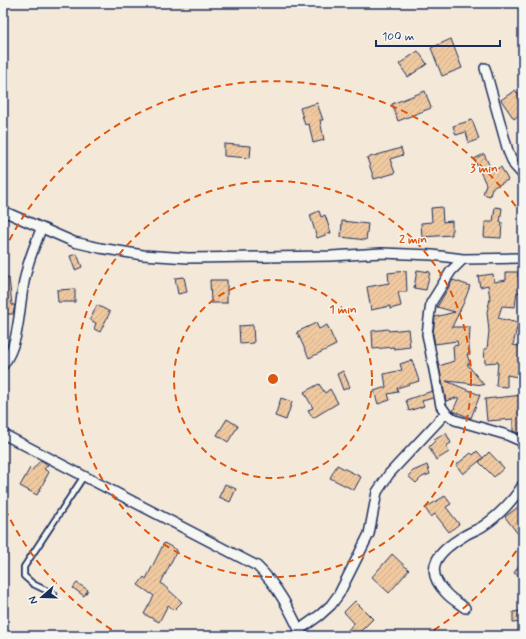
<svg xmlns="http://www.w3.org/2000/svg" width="526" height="639" font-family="Mynerve,sans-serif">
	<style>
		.building { fill: url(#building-hatch); stroke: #1b2f5e }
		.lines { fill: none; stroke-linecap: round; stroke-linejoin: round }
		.lane-casing { stroke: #1b2f5e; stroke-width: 8 }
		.street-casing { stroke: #1b2f5e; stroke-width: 12 }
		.lane { stroke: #f6f6f2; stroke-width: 4.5 }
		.street { stroke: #f6f6f2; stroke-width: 9 }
		.ring { fill: none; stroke: #de5710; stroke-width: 2; stroke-dasharray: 7 5 }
		.centre { fill: #de5710; stroke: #f6f6f2; stroke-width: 2 }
		.ring-label { font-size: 12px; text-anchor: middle; font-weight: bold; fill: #de5710; stroke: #f6f6f2; stroke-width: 3; stroke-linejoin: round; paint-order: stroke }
	</style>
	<defs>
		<pattern id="building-hatch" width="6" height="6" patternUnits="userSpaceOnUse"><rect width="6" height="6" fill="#f0c9a0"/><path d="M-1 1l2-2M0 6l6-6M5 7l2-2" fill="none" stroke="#cdad8c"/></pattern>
	</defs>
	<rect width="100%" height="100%" fill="#f4e8d9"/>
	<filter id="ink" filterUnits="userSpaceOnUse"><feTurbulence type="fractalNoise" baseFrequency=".025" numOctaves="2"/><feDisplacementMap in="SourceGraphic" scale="8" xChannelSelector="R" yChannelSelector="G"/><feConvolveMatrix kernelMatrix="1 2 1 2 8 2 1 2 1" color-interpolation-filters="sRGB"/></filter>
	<g filter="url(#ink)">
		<path class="building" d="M451 39 462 68 442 76 431 48Z
			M418 51 427 64 408 77 399 64Z
			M515 90 523 101V112L514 119 501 100Z
			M425 91 431 108 398 121 392 104Z
			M317 103 323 120H320L324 140 313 143 309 124 305 125 300 108Z
			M472 120 479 139 469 143 466 132 456 135 453 126Z
			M224 144 251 146 250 158 224 156Z
			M401 148 403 155 390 159 395 173 374 179 367 158Z
			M484 154 492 171 501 167 508 180 492 188 490 196 483 194 486 184 474 159Z
			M442 207 443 222 452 221V235L422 237 421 223 432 222 431 208Z
			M495 207 502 208 500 222H502L501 238 484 237 485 222H493Z
			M319 211 321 217 325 215 331 233 317 238 310 215Z
			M342 221 368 224 366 240 341 237Z
			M77 254 82 267 75 270 70 256Z
			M417 270 430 272 426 290 414 288Z
			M406 271 407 292H398L401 306 390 309V306L371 310 367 287 389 283 388 273Z
			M506 272H518V277L523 279V294L517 292 515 307 502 306 498 318 518 323 513 345 523 347V378L507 375V387L496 386 498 362 485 363 484 349H487L489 331 487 312 490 299 488 285 480 287 478 276 493 274 494 282 506 280Z
			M184 277 187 292 178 294 175 278Z
			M9 278 12 305H15L13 314H5L3 286H4V279Z
			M210 280H227V303H211Z
			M453 280 470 286 464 302 452 327H470L469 347 470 354H467L470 364H467L484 385 446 381 480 395 471 418 453 411 459 397 446 401 439 366 454 361 453 346 458 345 457 341 435 344 433 334 435 317 455 312 437 307Z
			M75 289V302H58L57 290Z
			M97 305 110 312 100 332 94 329 96 323 90 320Z
			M316 323 319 329 327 325 336 345 309 358 297 332Z
			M253 325 254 343 240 344 239 326Z
			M388 329 389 331 408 329 410 347 394 349V347L373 349 372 331Z
			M412 360 419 381 397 388 398 392 388 394 390 400 378 404 374 391 386 387 384 374 402 370 400 364Z
			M343 371 350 387 343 390 337 374Z
			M319 384 325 393 330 389 338 403 313 418 308 410 313 408 304 392Z
			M432 391 433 398 422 401 424 406 409 411 406 400Z
			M523 395V433H518L513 431V419L487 421 485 399Z
			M281 398 292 402 286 420 275 416Z
			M227 419 238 426 228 442 217 435Z
			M446 433 451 443 446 446 449 452 436 460 429 447 435 441 434 440Z
			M477 451 483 458 463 474 456 465 471 453 473 455Z
			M489 452 504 468 494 477 479 462Z
			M41 460 48 465 44 469 49 472 37 495 20 486 30 468 32 470Z
			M337 465 361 477 354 490 330 478Z
			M427 465 430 474 422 477 416 483 408 476 413 471Z
			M225 484 236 489 230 502 219 497Z
			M445 496 451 504 446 507 459 524 449 532 435 514 431 517 425 508Z
			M523 503V531L518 534 505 517Z
			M164 543 177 550 161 583 182 602 174 610 168 605 159 622 144 614 154 596 138 585 144 577 146 579Z
			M392 554 409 570 389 593 372 577Z
			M523 559V578L514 573Z
			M77 583 88 590 84 596 73 588Z
			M355 601 373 619 356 636H343L354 623 344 612Z
			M520 611 521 622 513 623V612Z"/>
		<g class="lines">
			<g class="lane-casing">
				<path id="lane" d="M54 594 33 584 24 576V567L84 476"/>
			</g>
			<g class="street-casing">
				<path id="street" d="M485 68 508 151 514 165 523 175
					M3 211 74 242 100 248 143 255 188 258 331 256 382 253 432 255 463 259 523 258
					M463 259 451 271 431 303 427 334 441 406 446 413 455 420 507 435 523 442
					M3 365C22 340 18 302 26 273 29 258 36 243 41 229
					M3 434 257 566C277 585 290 610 302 636
					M465 608C459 603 451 599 446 593 421 568 440 550 464 536 470 532 477 530 483 526 497 517 515 499 523 484
					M299 630 320 615 331 605 339 594 369 534 377 492 389 474 446 413"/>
			</g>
			<use href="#lane" class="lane"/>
			<use href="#street" class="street"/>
		</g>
	</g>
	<g class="ring">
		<circle cx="273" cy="379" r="99"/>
		<circle cx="273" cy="379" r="198"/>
		<path d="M523 541A298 298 0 0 1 424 636M122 636A298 298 0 0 1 4 507M4 251A298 298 0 0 1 523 217"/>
	</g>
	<circle cx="273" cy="379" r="6" class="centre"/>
	<g class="ring-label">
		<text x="484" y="172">3 min</text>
		<text x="413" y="243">2 min</text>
		<text x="343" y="313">1 min</text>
	</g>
	<rect width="526" height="639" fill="none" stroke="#f6f6f2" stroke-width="16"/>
	<rect x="8" y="8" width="510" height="623" fill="none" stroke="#1b2f5e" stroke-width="1.5" filter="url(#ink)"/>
	<g transform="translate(42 597) rotate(250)" stroke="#f6f6f2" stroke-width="3" paint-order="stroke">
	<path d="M0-3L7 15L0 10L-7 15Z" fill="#1b2f5e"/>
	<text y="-6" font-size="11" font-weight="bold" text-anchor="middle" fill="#1b2f5e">N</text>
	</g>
	<path d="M376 40v6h124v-6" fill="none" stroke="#1b2f5e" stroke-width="2"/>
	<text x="382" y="40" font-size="12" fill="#1b2f5e" stroke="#f6f6f2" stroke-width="3" paint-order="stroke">100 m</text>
</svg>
